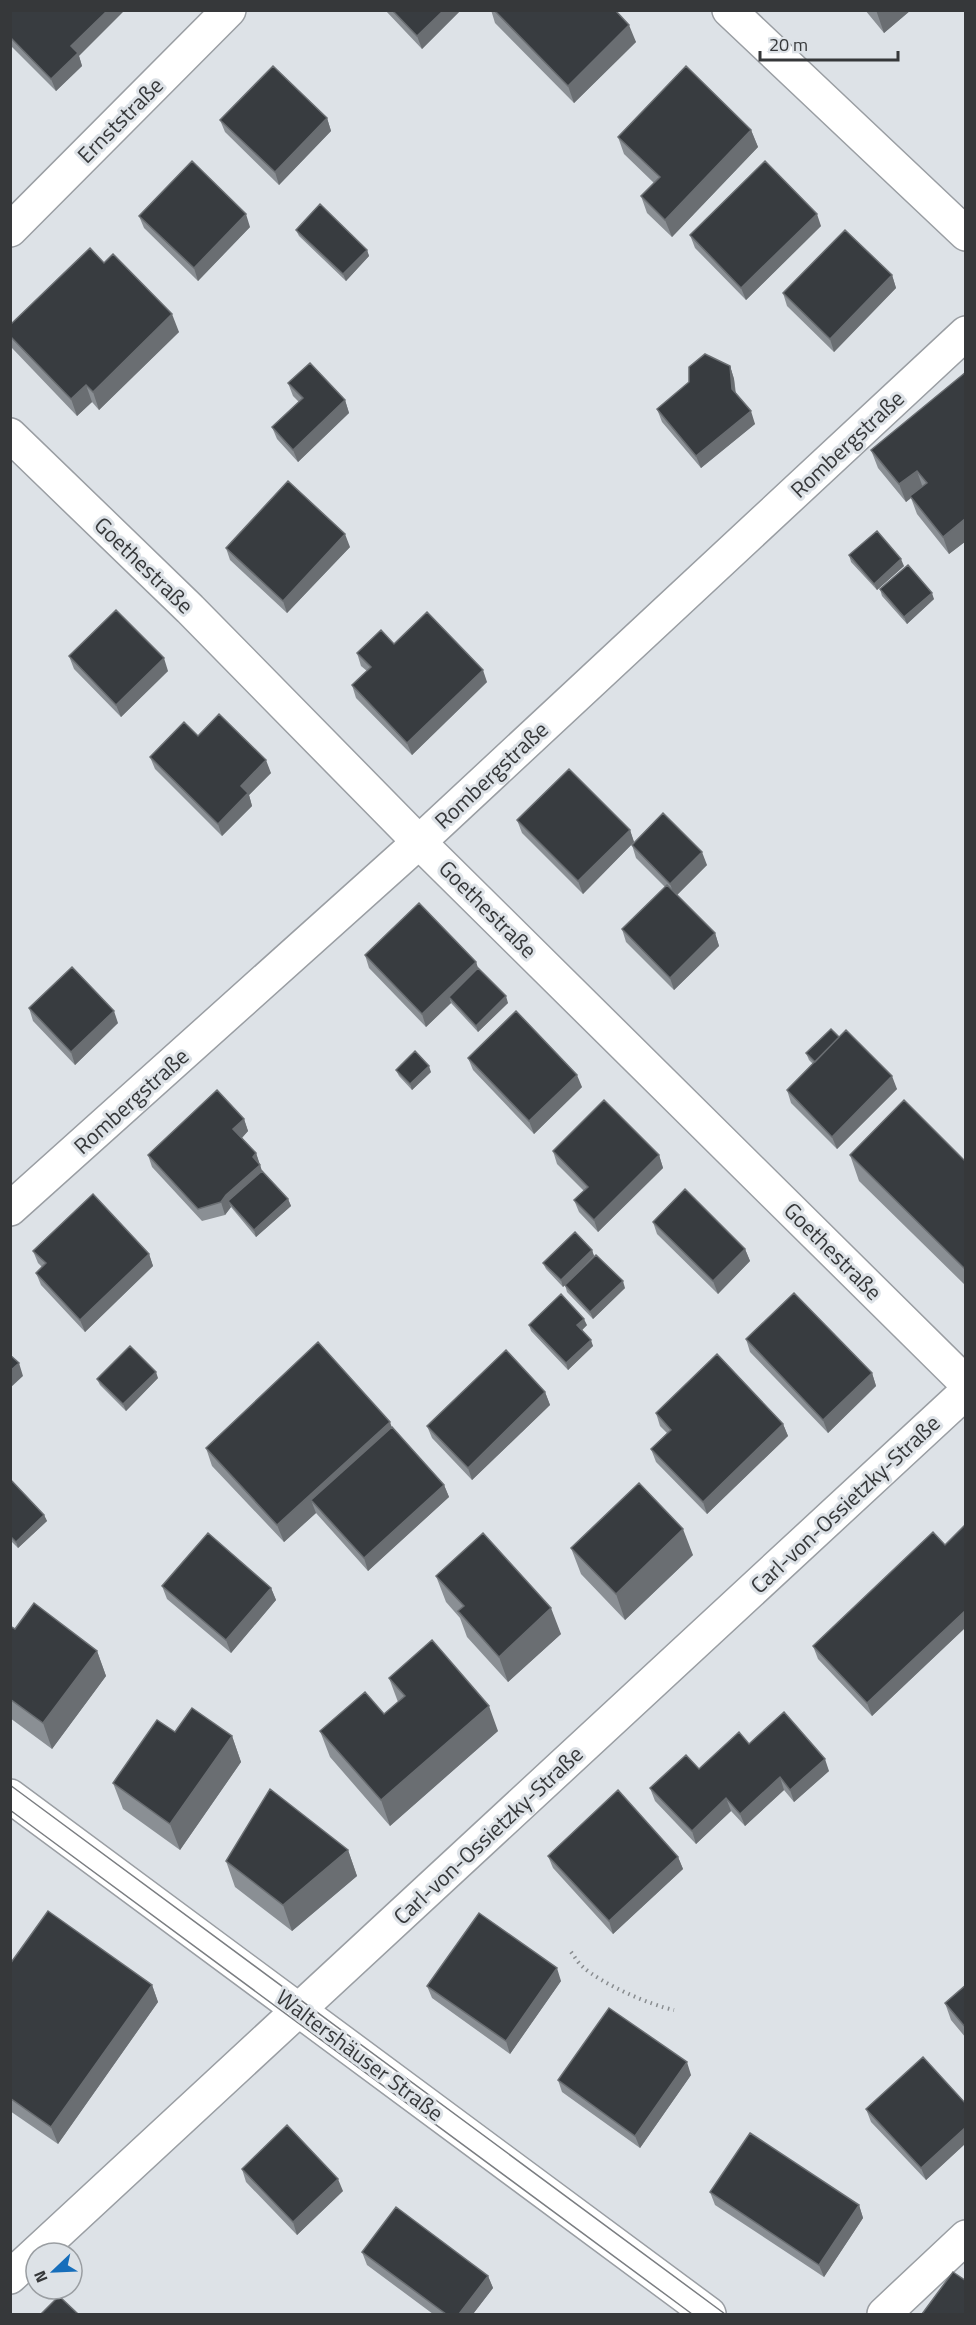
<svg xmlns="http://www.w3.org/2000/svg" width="976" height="2325" font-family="'Titillium Web',sans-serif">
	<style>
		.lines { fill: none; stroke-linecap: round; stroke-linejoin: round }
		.minor-casing { stroke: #9a9ea3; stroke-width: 36 }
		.path { stroke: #888c8f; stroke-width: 4; stroke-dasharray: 1.5 4.5; stroke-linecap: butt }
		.minor { stroke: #fff; stroke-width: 33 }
		.tram { stroke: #7b7e82; stroke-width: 1.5 }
		.wall { fill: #8a8f94 }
		.shaded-wall { fill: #6a6e72 }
		.building { fill: #383c40; stroke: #6a6e72; stroke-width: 1.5 }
		.labels { text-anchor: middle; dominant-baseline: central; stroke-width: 6; stroke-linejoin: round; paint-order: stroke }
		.street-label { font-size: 22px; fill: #36383a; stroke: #dde2e7 }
	</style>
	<rect width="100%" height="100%" fill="#dde2e7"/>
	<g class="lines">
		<g class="minor-casing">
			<path id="minor" d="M729 10 966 234
				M10 230 229 10
				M10 435 190 609 419 842 966 1383
				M10 1209 419 842 966 333
				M10 1796 709 2314
				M10 2277 966 1392
				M884 2314 966 2237"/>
		</g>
		<path class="path" d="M571 1952C575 1957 578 1963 583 1967 602 1984 650 2005 674 2010"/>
		<use href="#minor" class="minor"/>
		<path class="tram" d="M10 1785 725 2314
			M10 1810 692 2314"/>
	</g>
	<path class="wall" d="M10 10 79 56 82 66 56 91 10 45Z
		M385 10H461L422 49Z
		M491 10H615L636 42 574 103 495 23Z
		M865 10H911L884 33Z
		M327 118 331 131 279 185 225 132 220 120Z
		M751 130 758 147 672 237 647 213 641 196 654 183 624 154 618 137Z
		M139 216 250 227 198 281 144 228Z
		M821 226 746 300 695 248 690 235Z
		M296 230 367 250 369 256 346 281 299 236Z
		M104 263 179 332 99 410 92 402 77 416 12 348 10 345V325Z
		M892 275 896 288 834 352 787 306 783 293Z
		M730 366 734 379 736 393 755 424 701 468 662 422 657 409Z
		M966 372V541L949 554 917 514 911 498 906 502 878 468 871 450Z
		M288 383 345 400 349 413 298 462 277 439 272 427 299 402 293 396Z
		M350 547 287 613 230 560 226 548Z
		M849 555 904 566 877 590 851 562Z
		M880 589 934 599 907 624 882 596Z
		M357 653 487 682 412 755 356 698 352 685 367 671 361 666Z
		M69 656 168 671 121 717 74 669Z
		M198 736 271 773 249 795 252 806 222 836 155 769 150 757Z
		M517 820 630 830 634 842 583 894 522 833Z
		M632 845 707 865 677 895 715 933 719 946 674 990 626 942 622 929 665 887 636 858Z
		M365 955 476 962 478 968 508 1003 478 1032 451 1003 426 1027 369 968Z
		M29 1008 118 1023 75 1065 33 1021Z
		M839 1037 897 1089 837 1149 791 1103 787 1090 813 1064 809 1060 806 1053Z
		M468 1058 582 1087 534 1134 473 1070Z
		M396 1070 431 1072 412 1090 399 1076Z
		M244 1119 248 1131 242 1138 256 1153 262 1171 288 1199 291 1206 256 1237 231 1207 225 1215 202 1221 152 1167 148 1155Z
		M553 1151 659 1155 663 1168 598 1232 579 1212 574 1200 584 1191 557 1164Z
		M850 1155 966 1162V1286L859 1181Z
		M653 1222 745 1249 750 1261 718 1294 657 1234Z
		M592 1250 594 1256 563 1287 546 1269 543 1263Z
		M33 1251 149 1254 153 1266 85 1332 41 1285 36 1273 42 1267 38 1263Z
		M565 1285 625 1288 593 1319 567 1292Z
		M529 1325H587L582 1330 593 1346 568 1370 531 1331Z
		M746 1339 872 1373 876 1386 828 1433 750 1352Z
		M158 1378 126 1411 100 1385 97 1379Z
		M545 1392 550 1405 472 1480 432 1438 427 1426Z
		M656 1413 783 1424 788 1436 707 1514 656 1462 651 1449 667 1433 660 1426Z
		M392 1427 444 1485 449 1497 368 1571 316 1513 284 1542 212 1466 206 1448Z
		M10 1479 44 1515 47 1521 18 1548 10 1540Z
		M966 1524V1627L872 1716 818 1659 813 1646 945 1545Z
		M571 1548 693 1555 625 1620 581 1574Z
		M436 1576 561 1634 508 1682 467 1637 460 1618 446 1602Z
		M162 1586 271 1588 276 1600 231 1653 167 1599Z
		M10 1626 15 1629 97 1651 106 1676 52 1749 10 1718Z
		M389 1678 498 1731 390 1826 330 1757 320 1731 384 1714 398 1702Z
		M232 1736 241 1762 180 1850 123 1809 113 1783Z
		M749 1744 829 1771 794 1802 784 1790 745 1826 731 1811 696 1844 655 1801 650 1788 699 1769Z
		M348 1850 357 1876 292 1931 235 1887 226 1861Z
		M548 1856 678 1857 683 1869 613 1934 553 1868Z
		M10 1964 152 1985 158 2002 58 2144 10 2111Z
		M561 1981 510 2054 432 1998 427 1986Z
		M966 1985V2038L951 2020 945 2003Z
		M691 2075 640 2148 562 2092 558 2080Z
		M966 2104V2143L926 2180 871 2122 866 2109Z
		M242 2169 343 2191 297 2235 246 2182Z
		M710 2192 859 2205 863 2218 824 2277 715 2205Z
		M362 2252 488 2276 493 2288 473 2314H433L367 2265Z"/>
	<path class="shaded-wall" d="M108 10H125L79 56 82 66 56 91 51 79 71 46Z
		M444 10H461L422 49 417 36Z
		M876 10H911L884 33Z
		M629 25 636 42 574 103 568 86Z
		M327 118 331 131 279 185 275 172Z
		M751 130 758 147 672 237 665 220Z
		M246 214 250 227 198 281 194 268Z
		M817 214 821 226 746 300 741 288Z
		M367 250 369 256 346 281 343 274Z
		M892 275 896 288 834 352 830 339Z
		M172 314 179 332 99 410 93 392Z
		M730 366 734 379 736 401 732 389Z
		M86 385 92 402 77 416 71 399Z
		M345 400 349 413 298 462 293 450Z
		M751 411 755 424 701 468 696 456Z
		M917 471 923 488 906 502 899 484Z
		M966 518V541L949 554 943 537Z
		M345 534 350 547 287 613 283 601Z
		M901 559 904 566 877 590 874 584Z
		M932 593 934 599 907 624 904 617Z
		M164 658 168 671 121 717 116 705Z
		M483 670 487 682 412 755 407 743Z
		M266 760 271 773 249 795 252 806 222 836 218 824 241 786Z
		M630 830 634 842 583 894 578 881Z
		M702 852 707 865 675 897 670 884Z
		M715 933 719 946 674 990 670 978Z
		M476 962 480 974 449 997 451 1003 426 1027 422 1014Z
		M506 996 508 1003 478 1032 476 1026Z
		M114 1011 118 1023 75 1065 71 1052Z
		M429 1066 431 1072 412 1090 410 1084Z
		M577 1075 582 1087 534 1134 529 1121Z
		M892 1076 897 1089 837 1149 832 1137Z
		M244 1119 248 1131 238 1142 233 1129Z
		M256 1153 264 1177 228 1201 231 1207 225 1215 221 1202 253 1157Z
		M659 1155 663 1168 598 1232 594 1220Z
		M288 1199 291 1206 256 1237 254 1230Z
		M745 1249 750 1261 718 1294 713 1281Z
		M592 1250 594 1256 563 1287 561 1280Z
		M149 1254 153 1266 85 1332 80 1320Z
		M623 1281 625 1288 593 1319 590 1312Z
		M584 1319 587 1325 580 1332 577 1325Z
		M591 1340 593 1346 568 1370 566 1363Z
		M19 1363 23 1376 10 1388V1371Z
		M156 1372 158 1378 126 1411 123 1404Z
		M872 1373 876 1386 828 1433 823 1420Z
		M545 1392 550 1405 472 1480 468 1468Z
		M390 1422 396 1439 311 1500 316 1513 284 1542 277 1525Z
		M783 1424 788 1436 707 1514 703 1502Z
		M444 1485 449 1497 368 1571 364 1558Z
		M44 1515 47 1521 18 1548 16 1542Z
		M683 1529 693 1555 625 1620 616 1594Z
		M271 1588 276 1600 231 1653 226 1640Z
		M551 1608 561 1634 508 1682 499 1657Z
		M966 1610V1627L872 1716 867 1703Z
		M97 1651 106 1676 52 1749 43 1723Z
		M489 1706 498 1731 390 1826 381 1800Z
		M232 1736 241 1762 180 1850 170 1824Z
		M825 1759 829 1771 794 1802 790 1790Z
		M780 1777 784 1790 745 1826 740 1814Z
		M726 1798 731 1811 696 1844 692 1831Z
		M348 1850 357 1876 292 1931 283 1905Z
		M678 1857 683 1869 613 1934 609 1921Z
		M557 1968 561 1981 510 2054 506 2041Z
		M152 1985 158 2002 58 2144 51 2127Z
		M687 2062 691 2075 640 2148 635 2136Z
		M966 2127V2143L926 2180 921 2168Z
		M338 2179 343 2191 297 2235 293 2222Z
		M859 2205 863 2218 824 2277 819 2265Z
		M488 2276 493 2288 473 2314H459Z"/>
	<path class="building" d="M10 10H108L71 46 78 53 51 79 10 37Z
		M392 10H444L417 36Z
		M494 10H615L629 25 568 86Z
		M273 66 327 118 275 172 220 120Z
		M686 66 751 130 665 220 641 196 660 177 618 137Z
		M192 161 246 214 194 268 139 216Z
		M765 161 817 214 741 288 690 235Z
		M320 204 367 250 343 274 296 230Z
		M845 230 892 275 830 339 783 293Z
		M90 248 104 263 113 254 172 314 93 392 86 385 71 399 10 336V325Z
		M705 354 730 366 732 389 751 411 696 456 657 409 689 382V367Z
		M310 363 345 400 293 450 272 427 303 398 288 383Z
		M966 372V518L943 537 910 496 927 483 917 471 899 484 871 450Z
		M288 481 345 534 283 601 226 548Z
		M877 531 901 559 874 584 849 555Z
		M908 565 932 593 904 617 880 589Z
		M116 610 164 658 116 705 69 656Z
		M427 612 483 670 407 743 352 685 371 667 357 653 381 630 394 644Z
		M219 714 266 760 241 786 248 793 218 824 150 757 184 722 198 736Z
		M569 769 630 830 578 881 517 820Z
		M663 813 702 852 670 884 632 845Z
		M667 885 715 933 670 978 622 929Z
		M419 903 476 962 422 1014 365 955Z
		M72 967 114 1011 71 1052 29 1008Z
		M478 968 506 996 476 1026 449 997Z
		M516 1011 577 1075 529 1121 468 1058Z
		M831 1029 839 1037 815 1062 806 1053Z
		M846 1030 892 1076 832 1137 787 1090Z
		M415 1051 429 1066 410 1084 396 1070Z
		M217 1090 244 1119 233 1129 256 1153 253 1157 260 1165 226 1195 221 1202 198 1209 148 1155Z
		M604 1100 659 1155 594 1220 574 1200 588 1187 553 1151Z
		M904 1100 966 1162V1270L850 1155Z
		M262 1171 288 1199 254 1230 228 1201Z
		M685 1189 745 1249 713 1281 653 1222Z
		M93 1194 149 1254 80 1320 36 1273 46 1263 33 1251Z
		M575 1232 592 1250 561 1280 543 1263Z
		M596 1255 623 1281 590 1312 565 1285Z
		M794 1293 872 1373 823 1420 746 1339Z
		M561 1294 584 1319 577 1325 591 1340 566 1363 529 1325Z
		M318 1342 390 1422 277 1525 206 1448Z
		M130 1346 156 1372 123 1404 97 1379Z
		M506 1350 545 1392 468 1468 427 1426Z
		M717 1354 783 1424 703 1502 651 1449 671 1430 656 1413Z
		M10 1355 19 1363 10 1371Z
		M392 1427 444 1485 364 1558 311 1500Z
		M10 1479 44 1515 16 1542 10 1536Z
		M639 1483 683 1529 616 1594 571 1548Z
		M966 1524V1610L867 1703 813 1646 933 1532 945 1545Z
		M208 1533 271 1588 226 1640 162 1586Z
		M483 1533 551 1608 499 1657 458 1611 464 1606 436 1576Z
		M34 1603 97 1651 43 1723 10 1699V1626L15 1629Z
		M432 1640 489 1706 381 1800 320 1731 365 1692 384 1714 405 1696 389 1678Z
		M192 1708 232 1736 170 1824 113 1783 157 1720 175 1732Z
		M784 1712 825 1759 790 1790 780 1777 740 1814 726 1798 692 1831 650 1788 686 1755 699 1769 739 1732 749 1744Z
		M270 1789 348 1850 283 1905 226 1861Z
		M618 1790 678 1857 609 1921 548 1856Z
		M48 1911 152 1985 51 2127 10 2098V1964Z
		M479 1913 557 1968 506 2041 427 1986Z
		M966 1985V2028L945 2003Z
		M609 2008 687 2062 635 2136 558 2080Z
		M923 2057 966 2104V2127L921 2168 866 2109Z
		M287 2125 338 2179 293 2222 242 2169Z
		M750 2133 859 2205 819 2265 710 2192Z
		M396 2207 488 2276 459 2314H446L362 2252Z
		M953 2272 966 2281V2314H922Z
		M59 2296 78 2314H41Z"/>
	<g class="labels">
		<g class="street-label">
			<text transform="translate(120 120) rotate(-45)">Ernststraße</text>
			<text transform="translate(847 444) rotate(-43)">Rombergstraße</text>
			<text transform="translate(144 565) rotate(44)">Goethestraße</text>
			<text transform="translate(491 775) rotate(-43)">Rombergstraße</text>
			<text transform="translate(488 909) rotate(45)">Goethestraße</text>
			<text transform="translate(131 1101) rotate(-42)">Rombergstraße</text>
			<text transform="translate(833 1251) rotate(45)">Goethestraße</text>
			<text transform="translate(845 1504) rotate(-43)">Carl-von-Ossietzky-Straße</text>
			<text transform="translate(488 1835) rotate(-43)">Carl-von-Ossietzky-Straße</text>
			<text transform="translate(360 2055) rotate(37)">Waltershäuser Straße</text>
		</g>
	</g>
	<rect width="976" height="2325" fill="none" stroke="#36383a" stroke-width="24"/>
	<g transform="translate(54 2271) rotate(247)"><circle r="28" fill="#dde2e7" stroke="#9a9ea2" stroke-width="1.5"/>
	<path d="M0-4.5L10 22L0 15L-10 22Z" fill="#166ebb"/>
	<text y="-9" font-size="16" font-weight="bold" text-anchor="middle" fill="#36383a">N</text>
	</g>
	<path d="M760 51v9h138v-9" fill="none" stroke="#36383a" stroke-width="3"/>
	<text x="769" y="51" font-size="18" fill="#36383a" stroke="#dde2e7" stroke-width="4.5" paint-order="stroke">20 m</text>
</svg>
